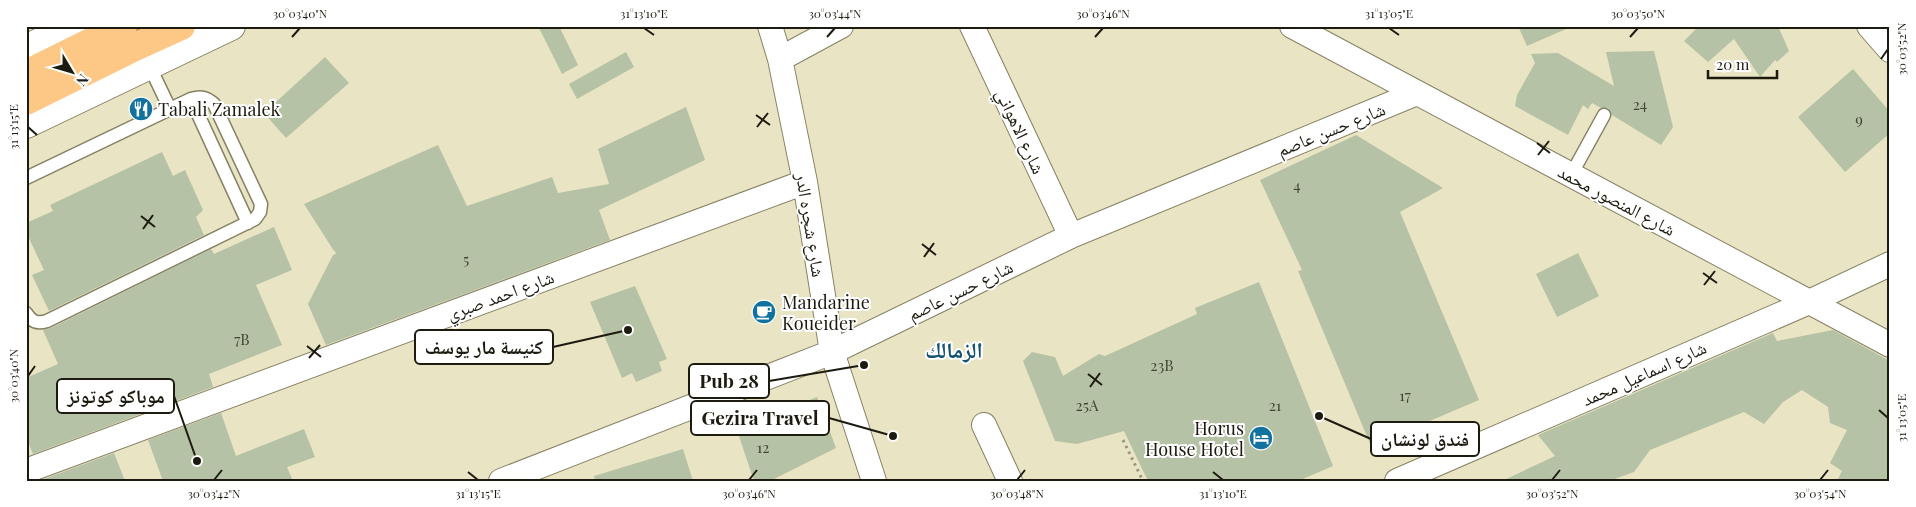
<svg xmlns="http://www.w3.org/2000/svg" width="1916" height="507" font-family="'Playfair Display','Noto Naskh Arabic',serif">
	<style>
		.building { fill: #b5c2a5 }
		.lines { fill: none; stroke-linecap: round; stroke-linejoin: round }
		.service-casing { stroke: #868164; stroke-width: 15 }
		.minor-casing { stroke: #868164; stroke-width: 26 }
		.tertiary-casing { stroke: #868164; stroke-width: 30 }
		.motorway-casing { stroke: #af8b5d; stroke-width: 30 }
		.path { stroke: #9a977f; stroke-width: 3; stroke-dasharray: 2.5 4; stroke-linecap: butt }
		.service { stroke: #fff; stroke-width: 12 }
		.minor { stroke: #fff; stroke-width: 24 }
		.tertiary { stroke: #fff; stroke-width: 28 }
		.motorway { stroke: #fdc886; stroke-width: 28 }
		.ticks { fill: none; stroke: #1d1b10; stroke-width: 2 }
		.labels { text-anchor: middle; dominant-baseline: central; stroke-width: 4; stroke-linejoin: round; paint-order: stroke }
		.number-label { font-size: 15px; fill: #434535 }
		.poi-label { font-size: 18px; fill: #1d1b10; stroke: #fff; text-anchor: start }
		.street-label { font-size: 18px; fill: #1d1b10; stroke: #fff }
		.district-label { font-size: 22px; font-weight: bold; fill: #165373; stroke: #fff }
		.leader { fill: none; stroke: #1d1b10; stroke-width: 2 }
		.callout-dot { fill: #1d1b10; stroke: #fff; stroke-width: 2 }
		.callout { fill: #fff; stroke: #1d1b10; stroke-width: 2 }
		.callout-label { font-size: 19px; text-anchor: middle; font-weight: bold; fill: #1d1b10 }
		.neatline { fill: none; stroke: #1d1b10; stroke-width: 2 }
		.ticks-label { font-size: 12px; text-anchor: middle; fill: #1d1b10 }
	</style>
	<rect width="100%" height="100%" fill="#e9e4c4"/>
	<path class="building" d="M538 26H559L578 65 562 74Z
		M1518 26H1573L1527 46Z
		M1699 26H1778L1789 51 1777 62 1775 60 1760 77 1734 39 1708 62 1684 41Z
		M1654 51 1673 127 1661 145 1612 115 1608 108H1601L1592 103 1588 109 1583 105 1568 135 1515 106 1517 95 1535 63 1531 54 1558 53 1614 86 1606 52Z
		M626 52 634 67 577 99 569 84Z
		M325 57 349 83 286 138 264 113Z
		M1853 69 1890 112V133L1845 172 1798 117Z
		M686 107 705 160 599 210 610 240 326 345 308 304 333 255 336 254 335 251H334L304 204 438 145 467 206 552 177 558 193 609 184 598 149Z
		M1356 135 1443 188 1400 212 1479 400 1371 446 1298 271 1302 270 1260 180Z
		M162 152 173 176 185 170 203 210 196 217 204 235 49 311 32 275 44 270 26 232V223L53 211 50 205Z
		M274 227 292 270 256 285 282 345 209 374 213 387 33 454 26 437V378L58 364 43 330 51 328 211 249 214 254Z
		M1578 253 1599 296 1557 317 1536 274Z
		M1259 282 1333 466 1298 481H1148L1124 431 1077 444 1055 441 1023 361 1032 352 1055 357 1063 376 1099 354 1105 356 1197 314 1195 308Z
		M635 286 667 359 659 362 662 371 636 382 632 373 622 378 590 302Z
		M1833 330 1890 361V481H1837L1842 471 1830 463 1847 430 1830 423 1828 407 1802 390 1783 402 1764 424 1744 412 1650 450 1634 472 1609 481H1502L1555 456 1538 435 1773 333 1777 341Z
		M817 397 836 448 770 481H754L737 430Z
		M221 413 236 456 304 429 315 457 287 467 293 481H163L148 440Z
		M683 449 693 481H595L594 476Z
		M114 453 125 481H45L44 479Z"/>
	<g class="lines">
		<g class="service-casing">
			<path id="service" d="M149 65 170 109
				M191 99 248 223
				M1571 175 1604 115
				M26 178 191 99C201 96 206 97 214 104L261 204 260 212 255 219 47 321C37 324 32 322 26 313"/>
		</g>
		<g class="minor-casing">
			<path id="minor" d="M770 26 780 59 805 182 832 352 874 481
				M972 26 1071 236
				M1292 26 1890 345
				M1869 26 1890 50
				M780 59 841 26
				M984 425 1010 481
				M26 471 805 182
				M501 481 832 352 1071 236 1417 93
				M1397 481 1809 302 1890 264"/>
		</g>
		<g class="tertiary-casing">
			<path id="tertiary" d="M26 49 74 26
				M26 124 231 26"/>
		</g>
		<g class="motorway-casing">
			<path id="motorway" d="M26 74 123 26
				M26 101 135 47 181 26"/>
		</g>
		<path class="path" d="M1123 440 1143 481"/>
		<use href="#service" class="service"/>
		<use href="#minor" class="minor"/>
		<use href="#tertiary" class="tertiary"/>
		<use href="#motorway" class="motorway"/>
	</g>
	<path class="ticks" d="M644 28 654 35M1389 28 1399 35M292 37 300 28M827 37 835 28M1095 37 1103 28M1630 37 1638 28M1881 59 1888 49M756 115 770 125M28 127 37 135M757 127 768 113M1537 143 1550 153M1538 155 1549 141M141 216 155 227M143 229 153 215M922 244 936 255M924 257 934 243M1703 273 1717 283M1704 285 1715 271M307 346 321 357M309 358 320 345M1088 374 1102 385M28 376 35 366M1090 387 1100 373M1879 410 1888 418M468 472 478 480M1213 472 1223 480M214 480 222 470M749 480 757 470M1017 480 1025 470M1552 480 1560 470M1820 480 1828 470"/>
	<defs>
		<g id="restaurant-disc" transform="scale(1.25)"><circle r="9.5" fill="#11729f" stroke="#fff"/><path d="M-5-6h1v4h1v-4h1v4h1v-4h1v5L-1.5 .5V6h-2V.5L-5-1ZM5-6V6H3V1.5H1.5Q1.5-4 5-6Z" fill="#fff"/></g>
		<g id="cafe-disc" transform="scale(1.25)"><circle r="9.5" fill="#11729f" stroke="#fff"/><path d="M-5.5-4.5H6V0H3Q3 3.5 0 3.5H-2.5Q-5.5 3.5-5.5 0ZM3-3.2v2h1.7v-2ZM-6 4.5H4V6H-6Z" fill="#fff"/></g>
		<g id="hotel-disc" transform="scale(1.25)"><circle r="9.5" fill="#11729f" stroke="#fff"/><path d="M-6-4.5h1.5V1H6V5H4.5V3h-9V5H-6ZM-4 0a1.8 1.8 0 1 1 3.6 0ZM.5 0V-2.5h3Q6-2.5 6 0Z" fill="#fff"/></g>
	</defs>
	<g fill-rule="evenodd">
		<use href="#restaurant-disc" x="141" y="109"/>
		<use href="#cafe-disc" x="764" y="312"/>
		<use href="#hotel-disc" x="1261" y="438"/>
	</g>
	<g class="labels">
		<g class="number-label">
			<text x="1640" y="104">24</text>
			<text x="1859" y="119">9</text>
			<text x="1297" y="185">4</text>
			<text x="466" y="259">5</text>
			<text x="242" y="339">7B</text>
			<text x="1162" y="365">23B</text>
			<text x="1405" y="395">17</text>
			<text x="1087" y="405">25A</text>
			<text x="1275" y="405">21</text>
			<text x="763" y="447">12</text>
		</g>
		<g class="poi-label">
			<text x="158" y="109">Tabali Zamalek</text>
			<text x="782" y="302">Mandarine<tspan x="782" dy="21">Koueider</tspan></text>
			<text x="1244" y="428" text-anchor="end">Horus<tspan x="1244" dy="21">House Hotel</tspan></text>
		</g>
		<g class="street-label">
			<text transform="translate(1331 129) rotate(-22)">شارع حسن عاصم</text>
			<text transform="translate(1021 131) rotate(65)">شارع الاهواني</text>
			<text transform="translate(1617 200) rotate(28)">شارع المنصور محمد</text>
			<text transform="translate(811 225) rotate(81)">شارع شجره الدر</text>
			<text transform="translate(960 290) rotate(-26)">شارع حسن عاصم</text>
			<text transform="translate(500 295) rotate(-20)">شارع احمد صبري</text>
			<text transform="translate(1644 373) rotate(-24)">شارع اسماعيل محمد</text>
		</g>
		<g class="district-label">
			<text x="954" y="349">الزمالك</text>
		</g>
	</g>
	<path class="leader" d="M628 330L553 347M864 365L769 381M197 461L174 396M893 436L829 418M1319 416L1371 439"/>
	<g class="callout-dot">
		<circle cx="628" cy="330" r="5"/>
		<circle cx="864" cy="365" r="5"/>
		<circle cx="197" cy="461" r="5"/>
		<circle cx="893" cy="436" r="5"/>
		<circle cx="1319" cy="416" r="5"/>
	</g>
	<g class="callout">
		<rect x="415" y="330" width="138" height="34" rx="5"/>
		<rect x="689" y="364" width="80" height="34" rx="5"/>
		<rect x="57" y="379" width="117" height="34" rx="5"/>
		<rect x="691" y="401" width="138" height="34" rx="5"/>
		<rect x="1371" y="422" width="108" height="34" rx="5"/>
	</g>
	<g class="callout-label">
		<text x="484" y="354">كنيسة مار يوسف</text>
		<text x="729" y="388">Pub 28</text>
		<text x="116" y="403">موباكو كوتونز</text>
		<text x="760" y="425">Gezira Travel</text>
		<text x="1425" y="446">فندق لونشان</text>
	</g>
	<rect width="1916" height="507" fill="none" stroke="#ffffff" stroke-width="55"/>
	<g transform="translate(72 72) rotate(128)" stroke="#ffffff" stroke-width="4" paint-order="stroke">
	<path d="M0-4L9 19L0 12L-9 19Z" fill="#1d1b10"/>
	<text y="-8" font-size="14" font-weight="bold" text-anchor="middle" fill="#1d1b10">N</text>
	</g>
	<path d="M1708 70v8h69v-8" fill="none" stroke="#1d1b10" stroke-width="2.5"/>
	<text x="1716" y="70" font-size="15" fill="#1d1b10" stroke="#ffffff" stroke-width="4" paint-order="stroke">20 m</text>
	<rect x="28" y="28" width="1860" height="452" class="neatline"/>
	<g class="ticks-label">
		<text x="300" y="18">30°03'40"N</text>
		<text x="644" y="18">31°13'10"E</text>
		<text x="835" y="18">30°03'44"N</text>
		<text x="1103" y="18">30°03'46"N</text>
		<text x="1389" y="18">31°13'05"E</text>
		<text x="1638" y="18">30°03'50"N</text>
		<text transform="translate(1902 49) rotate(-90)" y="4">30°03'52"N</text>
		<text transform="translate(14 127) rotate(-90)" y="4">31°13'15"E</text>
		<text transform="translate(14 376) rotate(-90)" y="4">30°03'40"N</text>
		<text transform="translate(1902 418) rotate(-90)" y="4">31°13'05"E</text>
		<text x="214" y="498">30°03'42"N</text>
		<text x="478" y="498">31°13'15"E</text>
		<text x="749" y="498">30°03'46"N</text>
		<text x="1017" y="498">30°03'48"N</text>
		<text x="1223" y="498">31°13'10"E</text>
		<text x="1552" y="498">30°03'52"N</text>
		<text x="1820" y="498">30°03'54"N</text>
	</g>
</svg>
